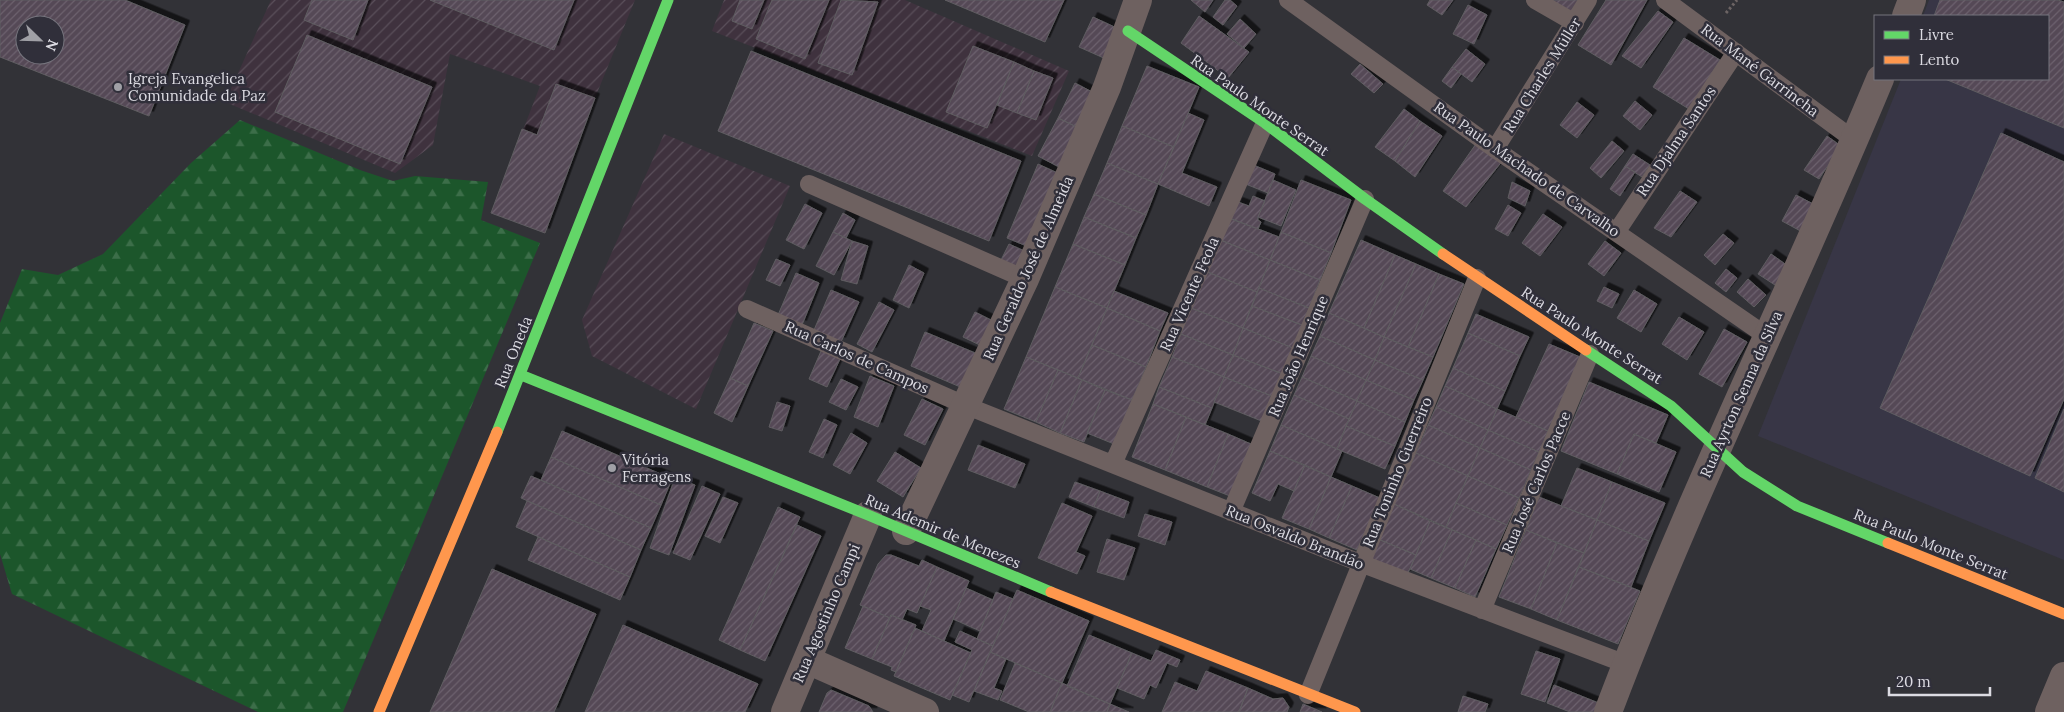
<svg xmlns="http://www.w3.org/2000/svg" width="2064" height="712" font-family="Lora,serif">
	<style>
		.industrial { fill: url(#industrial-furrows) }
		.built { fill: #383646 }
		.forest { fill: url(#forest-firs) }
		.building { fill: url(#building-hatch); stroke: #5f5d61; fill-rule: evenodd; filter: url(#shadow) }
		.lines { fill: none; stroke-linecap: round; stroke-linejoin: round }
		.path { stroke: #6c6464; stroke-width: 3; stroke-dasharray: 2.5 2.5; stroke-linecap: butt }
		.lane { stroke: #6e6160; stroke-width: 18 }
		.street { stroke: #6e6160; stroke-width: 28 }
		.fast { stroke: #63d668; stroke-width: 11 }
		.slow { stroke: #ff974d; stroke-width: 11 }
		.poi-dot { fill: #a0a0a6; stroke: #302f3a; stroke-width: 2 }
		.labels { text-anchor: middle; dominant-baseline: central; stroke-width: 5; stroke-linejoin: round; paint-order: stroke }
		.street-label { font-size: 15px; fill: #dcdbe2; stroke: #302f3a }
		.poi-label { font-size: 15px; fill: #dcdbe2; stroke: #302f3a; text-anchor: start }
	</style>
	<defs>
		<pattern id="industrial-furrows" width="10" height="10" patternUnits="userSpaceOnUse" patternTransform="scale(1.25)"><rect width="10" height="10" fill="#3f323e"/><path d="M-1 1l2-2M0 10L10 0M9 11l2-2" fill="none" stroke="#5a4f5a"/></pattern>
		<pattern id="forest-firs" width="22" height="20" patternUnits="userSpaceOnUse" patternTransform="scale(1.25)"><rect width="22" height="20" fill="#1c562b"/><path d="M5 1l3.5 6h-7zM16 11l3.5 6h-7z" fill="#3c6e49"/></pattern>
		<pattern id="building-hatch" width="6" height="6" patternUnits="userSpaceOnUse" patternTransform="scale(1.25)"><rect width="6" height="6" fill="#554856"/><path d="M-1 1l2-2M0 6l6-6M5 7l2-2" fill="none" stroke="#6d626e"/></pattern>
		<filter id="shadow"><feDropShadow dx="4.5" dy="-4.5" stdDeviation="0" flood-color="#0009"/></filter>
	</defs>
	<rect width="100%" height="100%" fill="#323237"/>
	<path class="industrial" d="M271 0H635L595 98 545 233 491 213 540 86 450 54 433 145 395 173 225 102Z
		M724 0H905L1069 71 1032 156 712 31Z
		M664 134 790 186 696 409 592 356 582 320Z"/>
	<path class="built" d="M1929 0H2064V560L1758 436 1901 79H2048V16H1923Z"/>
	<path class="forest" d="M240 120 360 170 393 181 415 176 488 182 481 220 540 243 343 712H258L12 594 0 554V323L22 269 58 275 103 254 191 163Z"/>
	<path class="building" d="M0 0H125L185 25 149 116 0 57ZM25 25H55V55H25Z
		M312 0H368L353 40 304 20Z
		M430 0H574L554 50Z
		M740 0H764L752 29 732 21Z
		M772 0H829L805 59 756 39Z
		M841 0 878 2 852 75 818 63Z
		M945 0H1064L1045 42Z
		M1191 0H1213L1205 12Z
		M1225 0H1230L1237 6 1223 25 1213 17Z
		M1430 0H1453L1442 15 1427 5Z
		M1552 0H1580L1570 13Z
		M1606 0H1647L1611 65 1578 45Z
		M1940 0H2058L2064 2V128L1945 79H2048V16H1934Z
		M1468 5 1487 15 1474 44 1453 34Z
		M1658 11 1673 22 1641 68 1622 56Z
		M1199 16 1249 52 1228 78 1181 43Z
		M1093 17 1121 30 1106 59 1079 47Z
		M1240 19 1256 34 1244 48 1227 34Z
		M307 35 432 87 400 164 275 112Z
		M1684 38 1720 60 1689 109 1653 87Z
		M973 46 1014 62 987 128 946 112Z
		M1466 49 1485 64 1472 82 1452 67Z
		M751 51 1021 161 989 241 718 131Z
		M1014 62 1034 71 1017 113 997 105Z
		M1360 64 1383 84 1374 93 1351 74Z
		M1147 66 1199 87 1174 147 1122 126Z
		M1452 67 1461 74 1451 88 1442 81Z
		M1034 71 1053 78 1036 120 1017 113Z
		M1075 83 1098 95 1081 129 1058 118Z
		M556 84 595 98 545 233 491 213 522 129 537 135Z
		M1635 101 1652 115 1640 130 1623 116Z
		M1577 102 1594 115 1577 138 1560 125Z
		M1404 109 1420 121 1395 161 1375 147Z
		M1188 113 1204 120 1182 173 1217 187 1209 206 1158 184Z
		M1058 118 1081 129 1061 168 1038 156Z
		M1420 121 1442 136 1415 177 1395 161Z
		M1122 126 1174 147 1158 184 1107 163Z
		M2001 133 2064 162V399L2030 476 1880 408Z
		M1827 136 1841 146 1819 179 1804 170Z
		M1478 141 1503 160 1466 207 1443 191Z
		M1612 141 1624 151 1601 178 1590 168Z
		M1633 154 1650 165 1642 177 1625 166Z
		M1107 163 1158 184 1146 215 1094 194Z
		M1038 164 1064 176 1034 249 1007 238Z
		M1251 164 1275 174 1268 193 1243 183Z
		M1625 166 1635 172 1620 196 1610 189Z
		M1273 180 1296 190 1281 226 1258 217Z
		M1301 180 1351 200 1331 253 1281 232Z
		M1512 182 1530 191 1525 206 1508 198Z
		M1680 191 1697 202 1671 237 1654 228Z
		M1094 194 1146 215 1136 238 1084 217Z
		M1796 195 1819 207 1806 234 1782 221Z
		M1253 196 1265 201 1258 217V220L1261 222 1258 229 1231 219 1238 202 1249 206Z
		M805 204 822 213 804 249 786 240Z
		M1508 205 1521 213 1508 236 1495 229Z
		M843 213 855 220 846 238 833 232Z
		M1543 214 1562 227 1540 256 1522 243Z
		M1084 217 1136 238 1125 265 1073 244Z
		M1227 217 1279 237 1270 260 1218 239Z
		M833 232 852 241 834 275 816 266Z
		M1281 232 1331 253 1320 280 1270 260Z
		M1723 234 1734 243 1715 265 1704 255Z
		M1218 239 1270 260 1257 292 1205 271Z
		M1361 240 1395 255 1364 328 1329 313Z
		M852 241 868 246 857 284 841 280Z
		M1605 241 1621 253 1604 276 1588 264Z
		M1009 244 1031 254 1023 270 1001 260Z
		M1073 244 1125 265 1107 308 1055 287Z
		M1771 254 1788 266 1775 285 1758 274Z
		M1395 255 1416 264 1384 337 1364 328Z
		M776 259 790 265 780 286 766 280Z
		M1270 260 1320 280 1309 308 1259 288Z
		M1416 264 1439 274 1408 347 1384 337Z
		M909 265 924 273 909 308 893 300Z
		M1726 269 1737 278 1726 292 1715 283Z
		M1205 271 1257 292 1243 328 1191 308Z
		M796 273 819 283 802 325 778 315Z
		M1439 274 1464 284 1433 357 1408 347Z
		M1748 279 1766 295 1754 307 1737 292Z
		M1055 287 1107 308 1078 378 1026 357Z
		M1604 287 1619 294 1612 308 1597 301Z
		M1259 288 1309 308 1302 325 1252 306Z
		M831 290 859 302 841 342 814 330Z
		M1634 290 1657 304 1641 332 1617 318Z
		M1114 291 1168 313 1160 331 1107 308Z
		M879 302 894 310 872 352 857 344Z
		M1252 306 1302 325 1293 348 1243 328Z
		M1107 308 1160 331 1146 367 1092 345Z
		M1191 308 1243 328 1233 355 1181 334Z
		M975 312 997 323 986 348 963 337Z
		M1329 313 1384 337 1375 360 1320 336Z
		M1476 314 1529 337 1520 356 1468 333Z
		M1679 317 1704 332 1687 360 1662 344Z
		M754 323 773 331 748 386 730 378Z
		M1243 328 1293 348 1283 374 1233 355Z
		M1724 329 1747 342 1722 387 1699 374Z
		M925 332 980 355 965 389 911 366Z
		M1468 333 1520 356 1505 391 1453 368Z
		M1181 334 1233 355 1224 377 1172 357Z
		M1320 336 1375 360 1366 380 1311 356Z
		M1384 337 1433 357 1423 380 1375 360Z
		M1549 344 1580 357 1548 431 1516 417Z
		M1092 345 1146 367 1132 400 1078 378Z
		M821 351 840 359 827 387 809 379Z
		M1233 355 1283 374 1274 397 1224 377Z
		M1311 356 1366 380 1357 401 1302 377Z
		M1026 357 1058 370 1036 422 1004 409Z
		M1172 357 1224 377 1212 408 1159 387Z
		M1375 360 1423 380 1414 400 1366 380Z
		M1453 368 1505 391 1497 409 1445 386Z
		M1058 370 1082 380 1060 433 1036 422Z
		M870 376 894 386 878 427 854 417Z
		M1224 377 1274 397 1264 422 1214 402Z
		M1302 377 1357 401 1349 419 1294 395Z
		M730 378 748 386 732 422 714 413Z
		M841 379 858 387 846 410 829 402Z
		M1082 380 1105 390 1084 442 1060 433Z
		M1366 380 1414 400 1405 422 1357 401Z
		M1589 382 1668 415 1656 443 1634 434 1617 474 1561 451Z
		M1445 386 1497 409 1488 430 1436 407Z
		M1159 387 1212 408 1205 425 1153 404Z
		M1105 390 1132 400 1114 444 1087 433Z
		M1294 395 1349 419 1337 449 1281 425Z
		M922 399 943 409 925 445 904 435Z
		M1357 401 1405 422 1395 446 1346 426Z
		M777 402 790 406 782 431 769 427Z
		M1153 404 1186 417 1165 470 1132 457Z
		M1436 407 1488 430 1480 448 1428 425Z
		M1497 409 1548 431 1539 452 1488 430Z
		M2064 409V492L2035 478Z
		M1186 417 1228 434 1207 487 1165 470Z
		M824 419 837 425 823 458 809 452Z
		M1281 425 1342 451 1331 477 1270 451Z
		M1428 425 1480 448 1468 476 1416 453Z
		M1346 426 1395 446 1385 469 1337 449Z
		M1488 430 1539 452 1531 470 1480 448Z
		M562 431 672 479 661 505 551 457Z
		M851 433 867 443 850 474 833 465Z
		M1228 434 1251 444 1230 496 1207 487Z
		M1634 434 1676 452 1659 492 1617 474Z
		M978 445 1025 464 1015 488 968 470Z
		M1480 448 1531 470 1519 498 1468 476Z
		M1270 451 1305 465 1294 491 1278 484 1270 501 1252 493Z
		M895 452 921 468 903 497 877 481Z
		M1416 453 1468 476 1446 527 1394 504Z
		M551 457 661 505 651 528 541 480Z
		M1305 465 1331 477 1309 529 1282 518Z
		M1577 468 1612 482 1597 520 1561 506Z
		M531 476 651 528 641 550 521 498Z
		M1468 476 1519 498 1507 525 1456 503Z
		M1331 477 1352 486 1329 538 1309 529Z
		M675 478 695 485 669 555 650 548Z
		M1075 482 1100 491 1094 507 1069 497Z
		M1612 482 1665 503 1649 541 1597 520Z
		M702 486 720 494 690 560 673 553Z
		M1352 486 1380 498 1357 550 1329 538Z
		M1100 491 1129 502 1124 518 1094 507Z
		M723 497 738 503 720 543 705 536Z
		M1539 497 1597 520 1584 553 1526 530Z
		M527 501 641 550 630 577 516 527Z
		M1062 503 1092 516 1076 552 1085 556 1077 574 1038 558Z
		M1456 503 1507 525 1496 549 1446 527Z
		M1394 504 1430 521 1416 555 1378 539Z
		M778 507 800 517 740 650 719 640Z
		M1145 514 1172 522 1165 545 1138 536Z
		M1597 520 1649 541 1631 587 1579 567Z
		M1430 521 1452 530 1431 578 1410 569Z
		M797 525 821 536 765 661 740 650Z
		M1452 530 1476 540 1455 588 1431 578Z
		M1526 530 1557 543 1531 609 1499 597Z
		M538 537 630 577 620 600 528 560Z
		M1107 539 1135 548 1124 580 1097 572Z
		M1378 539 1416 555 1407 575 1370 559Z
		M1476 540 1496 549 1475 597 1455 588Z
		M1557 543 1584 553 1557 620 1531 609Z
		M886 555H891L919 566 922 560 937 567 917 613 907 609 902 620 891 615 890 618 860 605 878 564Z
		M937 567 969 581 944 641 922 631 931 610 920 606Z
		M1579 567 1640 591 1618 644 1557 620Z
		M492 569 596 614 554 712H430Z
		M966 588 993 600 980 631 953 619Z
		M1017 590 1089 621 1062 683 990 652Z
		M996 592 1013 599 993 646 977 639Z
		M863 606 890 618 872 659 845 648Z
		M891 615 916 625 896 672 891 670 892 667 872 659Z
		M623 625 758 684 745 712H585Z
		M915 628 971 653 950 700 894 676Z
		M960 631 993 646 969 702 952 695 972 650 955 642Z
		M1089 635 1132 653 1110 704 1067 686Z
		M1156 650 1180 660 1177 667 1167 663 1156 688 1150 685 1144 699 1117 688 1132 653 1151 661Z
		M1536 651 1560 659 1545 702 1521 694Z
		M990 652 1006 659 994 688 1002 691 998 700 974 691Z
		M1015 663 1062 683 1050 712H1029L1000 700Z
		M1206 671 1248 688 1239 712H1162L1175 682 1197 691Z
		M1062 683 1110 704 1107 712H1050Z
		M1554 685 1601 704 1597 712H1570L1547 703Z
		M1248 688 1273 699 1283 698 1289 707 1287 712H1239Z
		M831 690 869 706 873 712H819L827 693Z
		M1463 696 1488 704 1485 712H1458Z
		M1110 704 1129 712H1107Z
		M1303 704 1322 712H1300Z"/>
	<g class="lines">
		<path class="path" d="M1726 13 1737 0"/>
		<path class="lane" d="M1288 0 1495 149 1768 337
			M1535 0 1575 23
			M1665 0 1854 140
			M1495 149 1588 0
			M809 184 1025 279
			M1617 231 1736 52
			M747 309 967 406 1360 563 1626 664
			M1113 464 1265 123
			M1231 512 1365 199
			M1482 610 1590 354
			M1308 695 1477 278"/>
		<path class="street" d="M1906 16 1912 0
			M906 531 1025 279 1107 87 1138 0
			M807 660 925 712
			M785 712 868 515
			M1608 712C1689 497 1792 291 1880 79
			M2049 712 2064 676"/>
		<path class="fast" d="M1128 31 1265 123 1365 199 1443 254
			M1586 350 1671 406 1743 472 1797 506 1888 543
			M521 375 868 515 1051 592
			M497 432 668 0"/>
		<path class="slow" d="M1443 254 1586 350
			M1888 543 2064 614
			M1051 592 1355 712
			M379 712 497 432"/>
	</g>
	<g class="poi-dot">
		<circle cx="118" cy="87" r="5"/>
		<circle cx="612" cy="468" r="5"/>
	</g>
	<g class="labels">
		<g class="street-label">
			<text transform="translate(1760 70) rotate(37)">Rua Mané Garrincha</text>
			<text transform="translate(1542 75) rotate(-58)">Rua Charles Müller</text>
			<text transform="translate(1260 105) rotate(35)">Rua Paulo Monte Serrat</text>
			<text transform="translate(1676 141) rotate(-56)">Rua Djalma Santos</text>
			<text transform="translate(1527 169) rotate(35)">Rua Paulo Machado de Carvalho</text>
			<text transform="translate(1028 268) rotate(-66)">Rua Geraldo José de Almeida</text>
			<text transform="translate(1189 294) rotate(-66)">Rua Vicente Feola</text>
			<text transform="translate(1592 335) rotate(33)">Rua Paulo Monte Serrat</text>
			<text transform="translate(513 352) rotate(-68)">Rua Oneda</text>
			<text transform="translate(1298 356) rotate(-67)">Rua João Henrique</text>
			<text transform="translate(857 357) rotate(24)">Rua Carlos de Campos</text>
			<text transform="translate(1741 394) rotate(-66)">Rua Ayrton Senna da Silva</text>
			<text transform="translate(1397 472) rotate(-68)">Rua Toninho Guerreiro</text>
			<text transform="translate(1536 482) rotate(-67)">Rua José Carlos Pacce</text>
			<text transform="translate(943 531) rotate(23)">Rua Ademir de Menezes</text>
			<text transform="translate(1295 537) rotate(22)">Rua Osvaldo Brandão</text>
			<text transform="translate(1931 544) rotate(22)">Rua Paulo Monte Serrat</text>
			<text transform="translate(826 613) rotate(-67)">Rua Agostinho Campi</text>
		</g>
		<g class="poi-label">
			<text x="128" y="78">Igreja Evangelica<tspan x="128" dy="17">Comunidade da Paz</tspan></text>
			<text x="622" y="459">Vitória<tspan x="622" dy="17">Ferragens</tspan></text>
		</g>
	</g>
	<rect x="1874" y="15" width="175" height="65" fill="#302f3a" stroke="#75747d"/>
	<rect x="1884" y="31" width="25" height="8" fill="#63d668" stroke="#75747d"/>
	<text x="1919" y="40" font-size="15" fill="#dcdbe2">Livre</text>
	<rect x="1884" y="56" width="25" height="8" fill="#ff974d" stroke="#75747d"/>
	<text x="1919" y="65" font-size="15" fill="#dcdbe2">Lento</text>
	<g transform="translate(40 40) rotate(113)"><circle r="24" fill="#302f3a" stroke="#75747d"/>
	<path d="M0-4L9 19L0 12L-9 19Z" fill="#a0a0a6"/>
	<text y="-8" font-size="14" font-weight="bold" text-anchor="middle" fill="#dcdbe2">N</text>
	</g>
	<path d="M1889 687v8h101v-8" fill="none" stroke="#dcdbe2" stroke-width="2.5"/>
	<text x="1896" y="687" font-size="15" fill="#dcdbe2" stroke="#302f3a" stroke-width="4" paint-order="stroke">20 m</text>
</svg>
